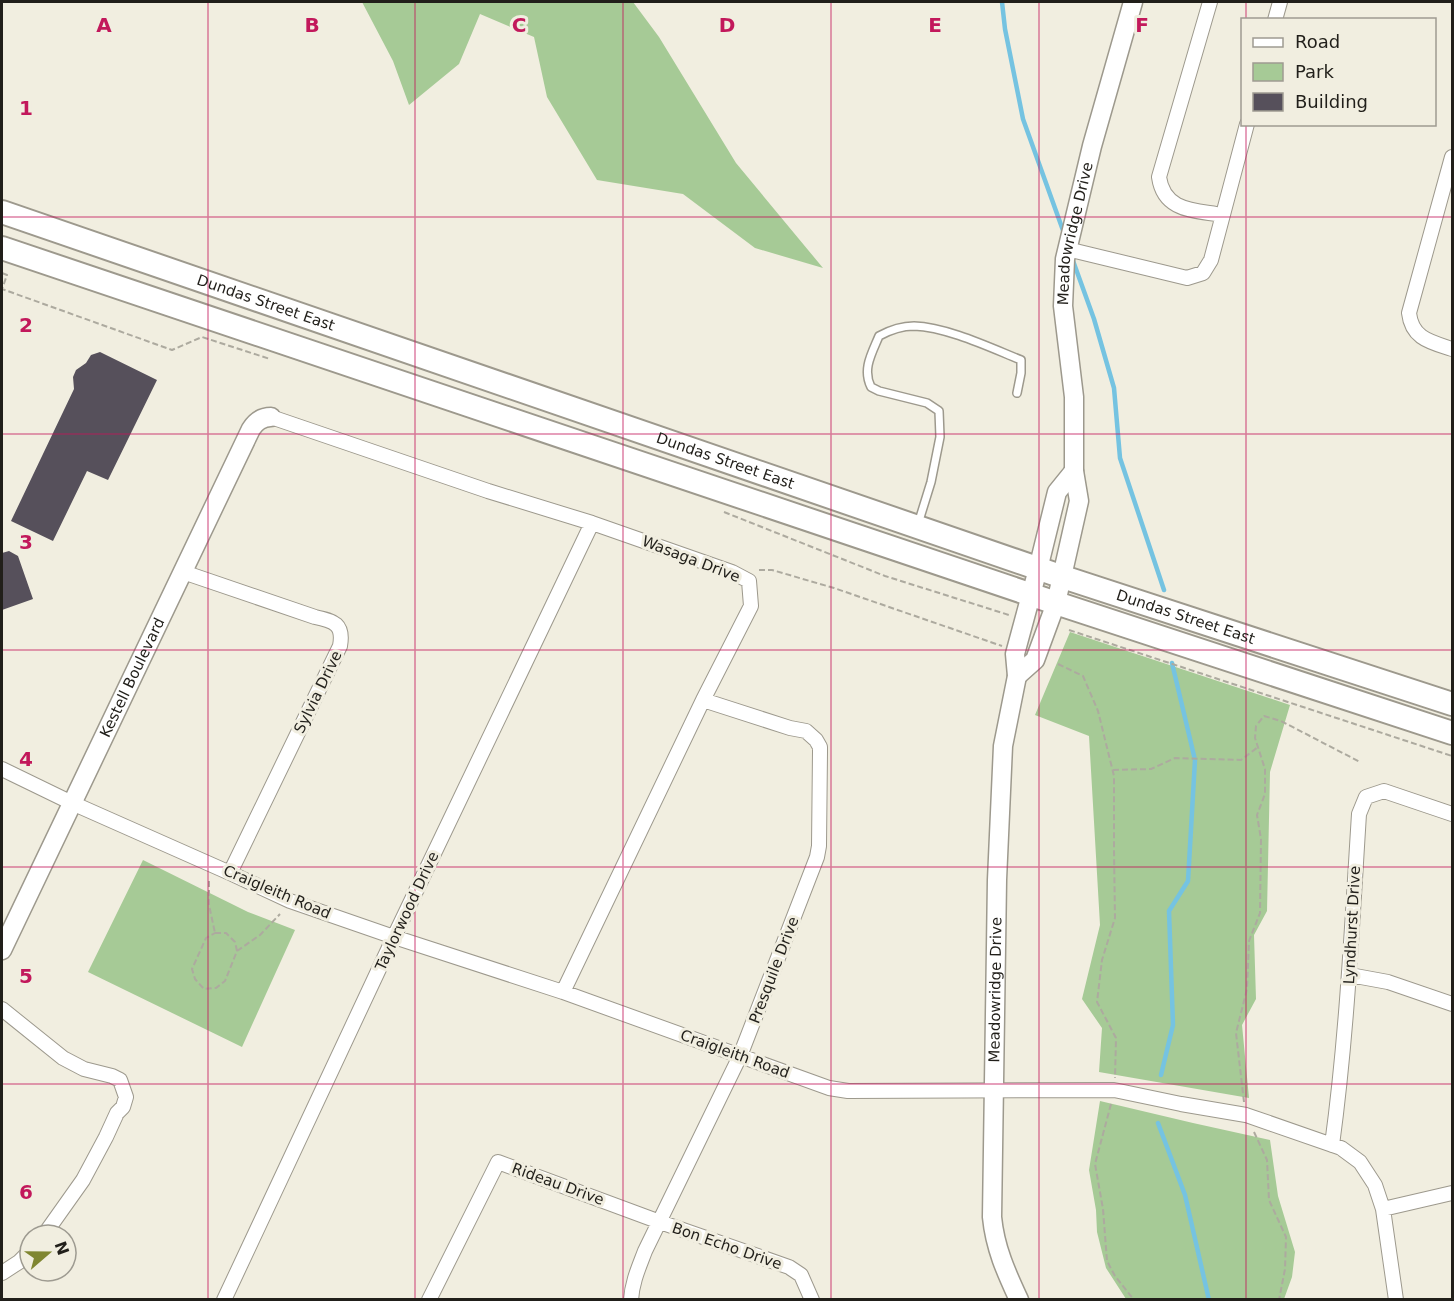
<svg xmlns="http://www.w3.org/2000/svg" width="1454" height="1301" font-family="'DejaVu Sans',sans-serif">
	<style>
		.green { fill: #a6ca96 }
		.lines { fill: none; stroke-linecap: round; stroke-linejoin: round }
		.stream { stroke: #75c3e1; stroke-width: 4.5 }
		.building { fill: #56505b }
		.service-casing { stroke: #9d998d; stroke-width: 10 }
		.minor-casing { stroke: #9d998d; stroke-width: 16 }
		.tertiary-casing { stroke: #9d998d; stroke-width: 21 }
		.primary-casing { stroke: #9d998d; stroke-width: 26 }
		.path { stroke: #adaa9f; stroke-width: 2; stroke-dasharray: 6 3; stroke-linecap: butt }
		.service { stroke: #fff; stroke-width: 7 }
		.minor { stroke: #fff; stroke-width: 14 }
		.tertiary { stroke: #fff; stroke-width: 18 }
		.primary { stroke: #fff; stroke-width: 22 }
		.grid { fill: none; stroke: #c2185b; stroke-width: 1.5; stroke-opacity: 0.55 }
		.labels { text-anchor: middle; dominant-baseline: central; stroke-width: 6; stroke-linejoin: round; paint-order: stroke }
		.street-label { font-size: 15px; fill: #211f1a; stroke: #f1eee0 }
		.grid-label { font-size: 20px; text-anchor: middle; font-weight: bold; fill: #c2185b; stroke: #f1eee0; stroke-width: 6; stroke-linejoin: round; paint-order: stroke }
	</style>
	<rect width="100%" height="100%" fill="#f1eee0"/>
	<path class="green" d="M362 2H633L659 37 736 163 823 268 755 248 683 194 597 180 547 97 534 37 480 14 459 64 409 105 393 61Z
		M1070 632 1290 705 1270 772 1267 911 1254 935 1256 999 1242 1025 1249 1098 1099 1072 1102 1028 1082 999 1100 925 1089 736 1035 715Z
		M143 860 248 912 295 930 242 1047 88 972Z
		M1100 1101 1193 1123 1270 1140 1278 1196 1295 1252 1292 1277 1284 1299H1126L1106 1268 1097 1232 1096 1210 1089 1170Z"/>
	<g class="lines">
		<path class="stream" d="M1002 2 1005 29 1023 119 1065 236
			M1072 258 1094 319 1114 388 1120 458 1164 590
			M1161 1075 1173 1025 1169 911 1188 881 1195 760 1172 663
			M1158 1123 1185 1195 1209 1300"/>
	</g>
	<path class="building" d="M100 352 157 380 108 480 87 471 53 541 11 521 74 389 73 377 76 370 86 363 91 355Z
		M9 551 18 556 33 599 2 610V553Z"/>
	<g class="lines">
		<g class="service-casing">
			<path id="service" d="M918 524 931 482 940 437 939 411 927 403 879 391 871 387C862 369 872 353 879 336 890 330 902 326 914 326 947 327 991 348 1021 360V373L1017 393"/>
		</g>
		<g class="minor-casing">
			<path id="minor" d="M1210 2 1159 177C1164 212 1195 210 1222 215
				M1275 20 1280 2
				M1452 157 1409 313C1412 339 1431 342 1452 349
				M1067 249 1187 278 1203 273 1211 260 1247 124
				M271 417 488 491 592 523 732 572 749 581 751 606 703 700 563 992
				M183 572 315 617C334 621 344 624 340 646L230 873
				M2 769 72 803 230 873 290 901 394 937 563 992 829 1088 848 1091 1114 1090 1181 1104 1246 1115 1341 1148 1360 1162 1375 1185 1383 1209 1396 1300
				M1350 975 1388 982 1452 1004
				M2 1009 63 1058 84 1069 112 1076 120 1080 126 1097 123 1107 117 1113 106 1137 83 1180 44 1235
				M1332 1145C1347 1035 1352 925 1359 814L1366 797 1384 791 1452 814
				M1383 1209 1452 1193
				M2 1273 19 1262 30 1251
				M224 1300 394 937 592 523
				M429 1300 498 1162 660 1222 789 1267 801 1275 812 1300
				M631 1300C632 1282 639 1267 645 1251L740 1056 817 857 819 846 820 752V747L816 740 806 731 790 728 703 700"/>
		</g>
		<g class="tertiary-casing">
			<g id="tertiary">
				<path id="s1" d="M1017 676 1035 660 1056 603 1079 501 1074 471V397L1063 306 1065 259 1092 146 1133 2"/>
				<path id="s2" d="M2 950 251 429C256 421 262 417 271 417"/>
				<path id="s3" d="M1019 1300C1006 1272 995 1248 992 1217L997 880 1003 746 1017 676 1015 654 1038 569 1057 492 1074 471"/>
			</g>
		</g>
		<g class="primary-casing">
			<g id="primary">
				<path id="s4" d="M2 212 1063 577 1452 704"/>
				<path d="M2 248 1056 603 1452 733"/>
			</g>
		</g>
		<path class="path" d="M2 273 7 275 2 289 172 350 202 337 270 359
			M724 512 885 576 1009 615
			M759 570H772L834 588 1002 646
			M1069 630 1452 756
			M1058 664 1083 676 1098 711 1114 776V851L1115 918 1102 960 1097 1002 1116 1038 1115 1078
			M1113 770 1151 769 1175 758 1241 760 1258 747
			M209 881V905L215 933
			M215 933H226L235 942 237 951 225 981 216 988 204 989 195 979 192 969 206 938Z
			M237 951 260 935 280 914
			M1244 1102 1236 1033 1247 989 1249 941 1260 913 1261 839 1257 815 1265 794V769L1255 738 1256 726 1264 716 1281 721 1360 762
			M1111 1104 1095 1164 1103 1209 1107 1261 1115 1276 1134 1300
			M1254 1132 1267 1160 1269 1200 1286 1237 1285 1269 1279 1300"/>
		<use href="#service" class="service"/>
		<use href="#minor" class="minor"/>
		<use href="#tertiary" class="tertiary"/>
		<use href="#primary" class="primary"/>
	</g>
	<path class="grid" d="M208 2V1300M415 2V1300M623 2V1300M831 2V1300M1039 2V1300M1246 2V20M1246 124V1300M2 217H1452M2 434H1452M2 650H1452M2 867H1452M2 1084H1452"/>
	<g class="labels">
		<g class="street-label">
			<text stroke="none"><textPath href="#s1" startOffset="459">Meadowridge Drive</textPath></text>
			<text stroke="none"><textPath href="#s4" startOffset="279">Dundas Street East</textPath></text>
			<text stroke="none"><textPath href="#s4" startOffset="765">Dundas Street East</textPath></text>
			<text transform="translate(691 559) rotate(21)">Wasaga Drive</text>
			<text stroke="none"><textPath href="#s4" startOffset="1251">Dundas Street East</textPath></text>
			<text stroke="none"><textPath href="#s2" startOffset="302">Kestell Boulevard</textPath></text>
			<text transform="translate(318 692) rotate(-64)">Sylvia Drive</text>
			<text transform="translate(277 892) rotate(23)">Craigleith Road</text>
			<text transform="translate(407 911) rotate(-65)">Taylorwood Drive</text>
			<text transform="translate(1352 925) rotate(-87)">Lyndhurst Drive</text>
			<text transform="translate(774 970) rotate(-69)">Presquile Drive</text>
			<text stroke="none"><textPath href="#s3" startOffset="315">Meadowridge Drive</textPath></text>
			<text transform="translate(735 1054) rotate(20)">Craigleith Road</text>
			<text transform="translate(558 1184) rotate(20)">Rideau Drive</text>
			<text transform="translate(727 1246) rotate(19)">Bon Echo Drive</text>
		</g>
	</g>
	<g class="grid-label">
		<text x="104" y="32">A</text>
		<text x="312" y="32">B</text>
		<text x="519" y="32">C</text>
		<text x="727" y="32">D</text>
		<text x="935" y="32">E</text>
		<text x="1142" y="32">F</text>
		<text x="26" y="115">1</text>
		<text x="26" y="332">2</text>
		<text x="26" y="549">3</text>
		<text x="26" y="766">4</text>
		<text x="26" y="983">5</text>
		<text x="26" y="1199">6</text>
	</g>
	<rect width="1454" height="1301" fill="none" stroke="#211f1a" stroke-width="6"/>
	<rect x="1241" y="18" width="195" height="108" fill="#f1eee0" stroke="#9e9b91" stroke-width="1.5"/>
	<rect x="1253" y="38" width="30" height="9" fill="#ffffff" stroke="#9e9b91" stroke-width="1.5"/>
	<text x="1295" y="48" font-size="18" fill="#211f1a">Road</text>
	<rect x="1253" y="63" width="30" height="18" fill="#a6ca96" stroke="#9e9b91" stroke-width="1.5"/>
	<text x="1295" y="78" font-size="18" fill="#211f1a">Park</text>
	<rect x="1253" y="93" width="30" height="18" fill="#56505b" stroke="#9e9b91" stroke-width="1.5"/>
	<text x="1295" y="108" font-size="18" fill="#211f1a">Building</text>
	<g transform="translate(48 1253) rotate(70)"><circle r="28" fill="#f1eee0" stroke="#9e9b91" stroke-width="1.5"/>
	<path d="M0-4.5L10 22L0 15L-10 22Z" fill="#7f8631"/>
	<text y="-9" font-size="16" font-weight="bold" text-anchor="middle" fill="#211f1a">N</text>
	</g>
</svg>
